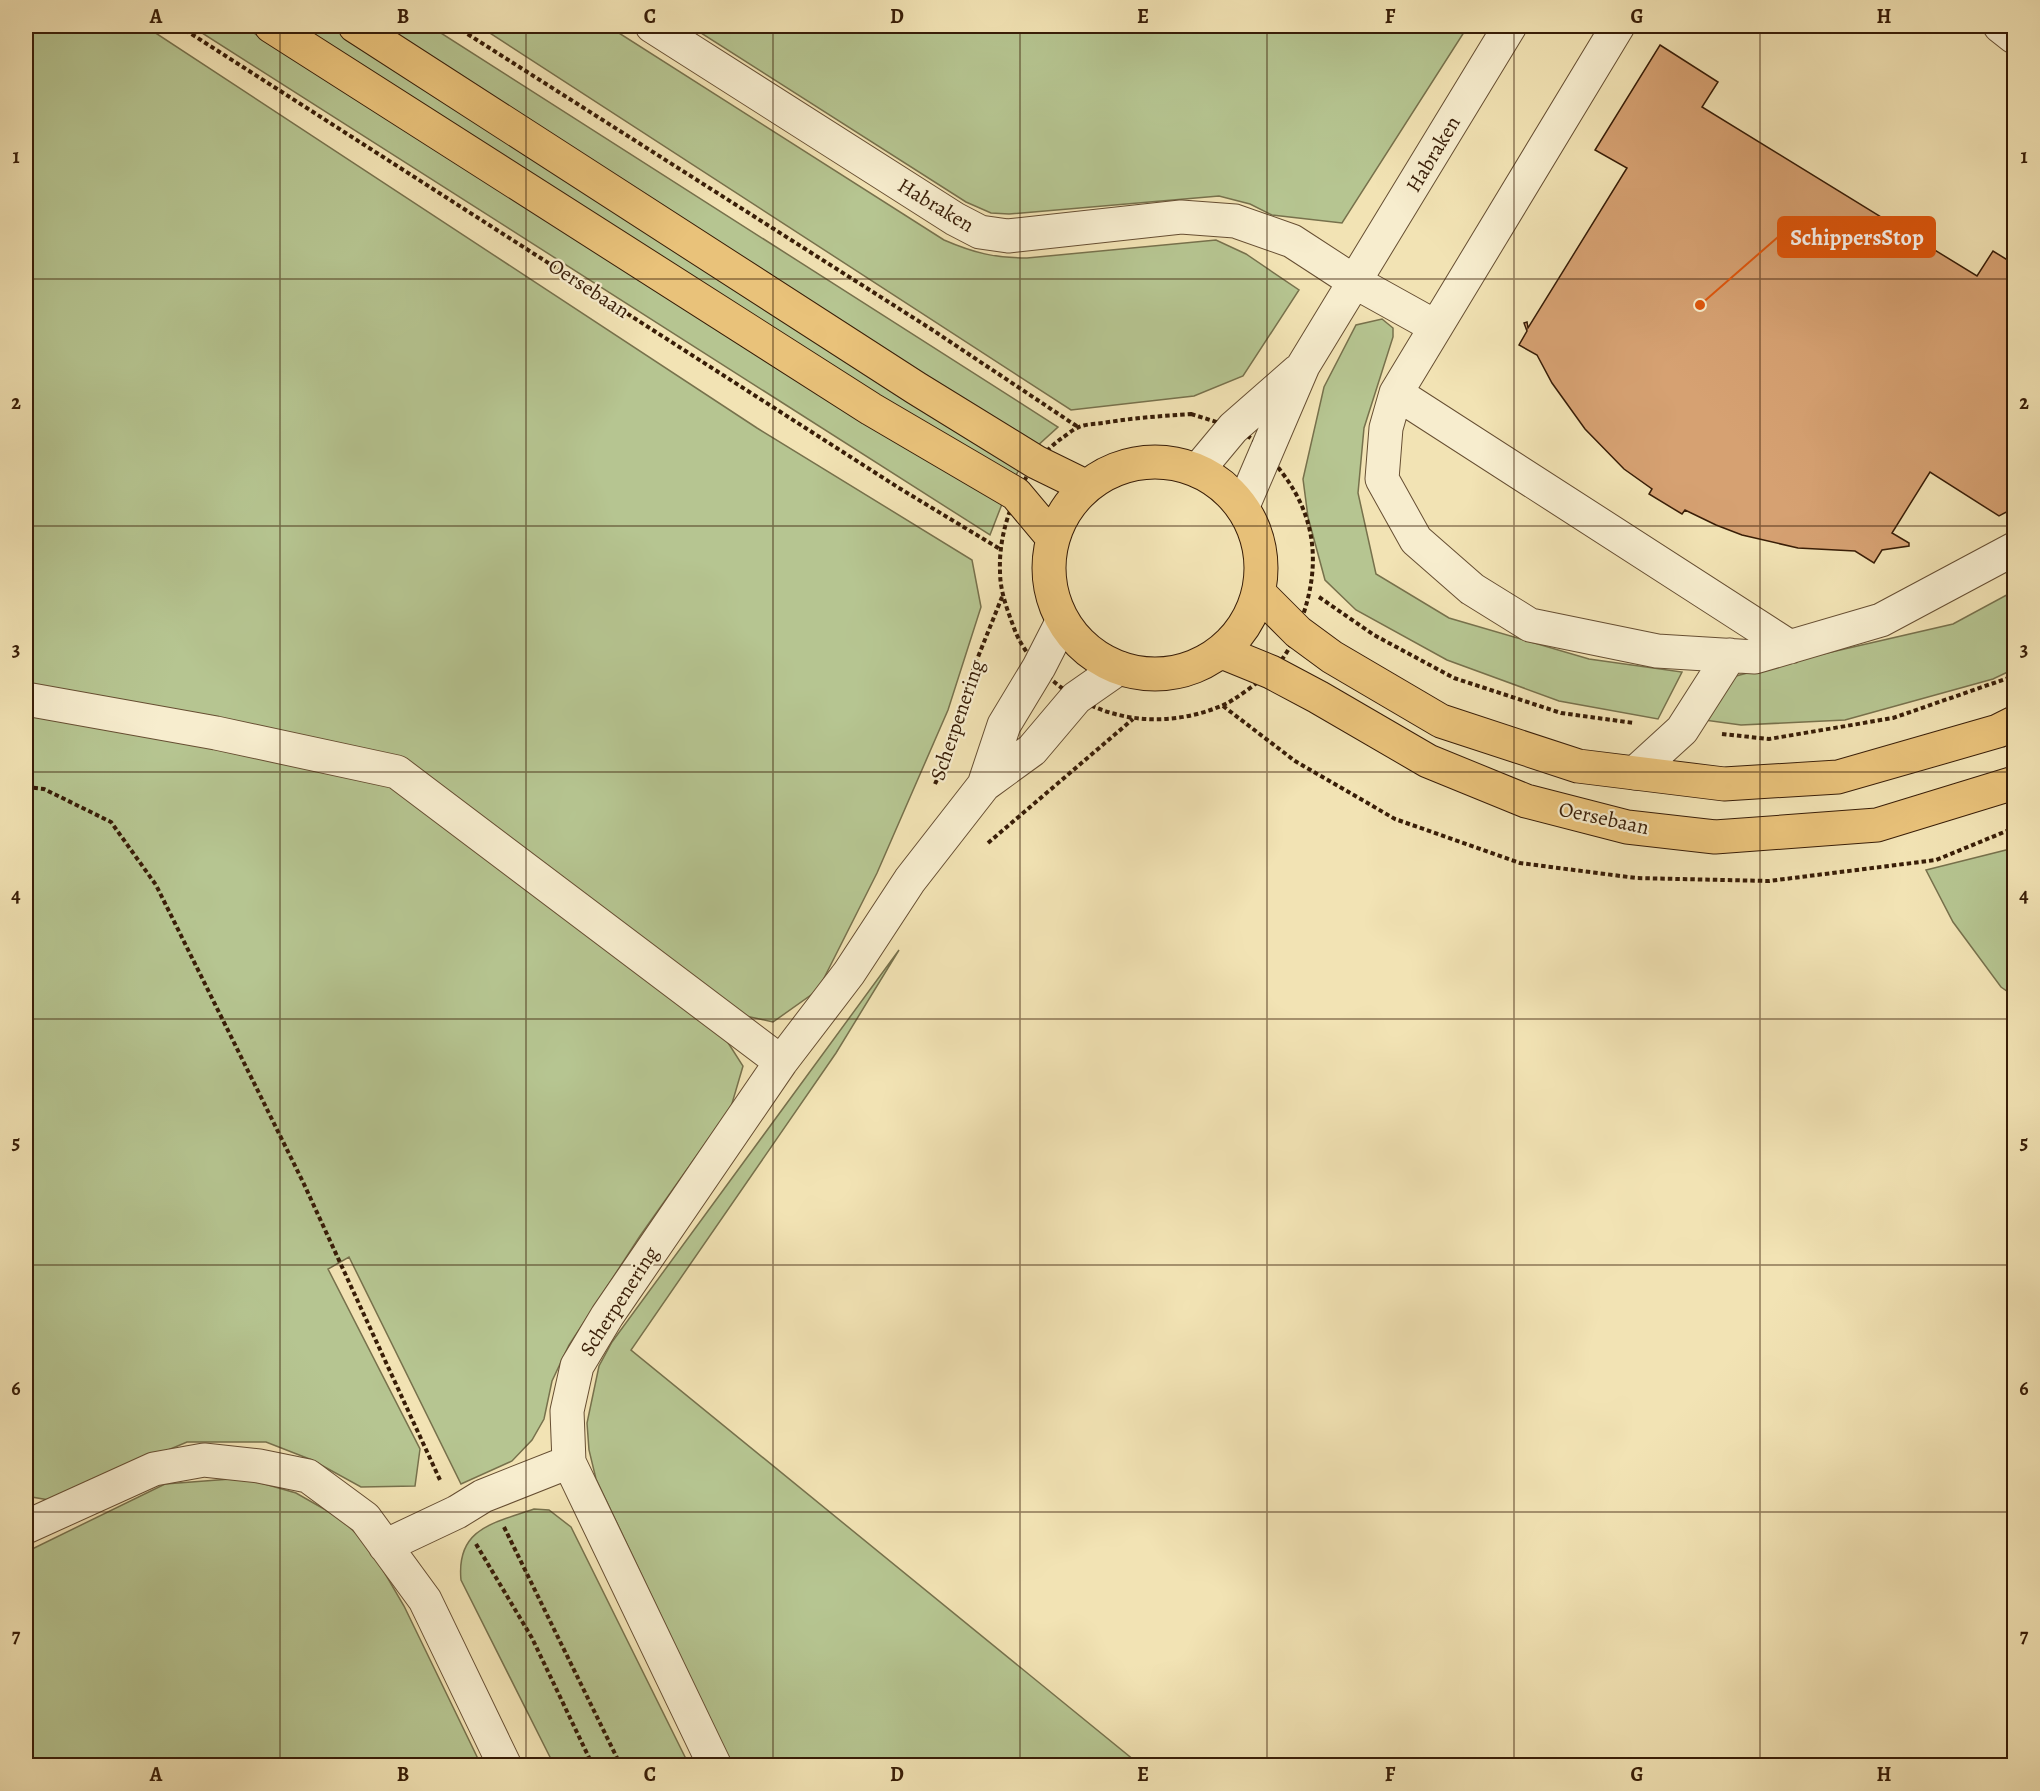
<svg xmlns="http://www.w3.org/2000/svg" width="2040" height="1791" font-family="Alegreya,serif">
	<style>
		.green { fill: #b6c591; stroke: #77714c; stroke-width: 1.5 }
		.building { fill: #d6a172; stroke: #381d07; stroke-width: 1.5 }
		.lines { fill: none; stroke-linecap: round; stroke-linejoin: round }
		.minor-casing { stroke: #664e32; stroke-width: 35 }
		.major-casing { stroke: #381d07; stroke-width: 35 }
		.path { stroke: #381d07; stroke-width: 4; stroke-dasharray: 4.5 3; stroke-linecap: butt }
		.minor { stroke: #f7edce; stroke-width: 33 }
		.major { stroke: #e9c27a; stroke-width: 33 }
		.grid { fill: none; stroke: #381d07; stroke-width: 1.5; stroke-opacity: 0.55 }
		.labels { text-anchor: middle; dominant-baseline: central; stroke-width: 4.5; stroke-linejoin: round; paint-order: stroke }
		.street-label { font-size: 21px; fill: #381d07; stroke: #f7edce }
		.leader { fill: none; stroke: #df560c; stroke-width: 2 }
		.callout-dot { fill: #df560c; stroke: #f7edce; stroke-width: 2 }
		.callout { fill: #df560c; stroke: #df560c; stroke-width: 2 }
		.callout-label { font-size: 22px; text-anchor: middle; font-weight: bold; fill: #fff }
		.neatline { fill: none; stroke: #381d07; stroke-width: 2 }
		.grid-label { font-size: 20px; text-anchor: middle; font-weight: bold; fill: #381d07 }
	</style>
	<rect width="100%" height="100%" fill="#f2e3b4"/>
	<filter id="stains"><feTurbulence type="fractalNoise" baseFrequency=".00333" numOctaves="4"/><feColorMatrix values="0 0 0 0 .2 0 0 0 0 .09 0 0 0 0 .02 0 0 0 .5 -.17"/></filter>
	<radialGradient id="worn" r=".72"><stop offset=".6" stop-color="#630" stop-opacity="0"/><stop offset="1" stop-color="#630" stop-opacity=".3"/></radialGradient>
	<path class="green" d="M26 26H145L757 428 972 560 981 607 948 710 877 873 818 990 773 1022 746 1016 725 1038 743 1066 731 1107 640 1236 569 1345 552 1381 544 1419 532 1440 512 1461 461 1484 349 1257 328 1269 420 1449 415 1486 361 1487 312 1460 266 1442H187L49 1500 26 1496Z
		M191 26H243L763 358 1002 504 990 535Z
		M284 26H338L747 287 1020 468 1011 484Z
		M377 26H430L1058 427 1036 447Z
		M479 26H608L944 240C974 253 995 258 1027 258L1216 240 1246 254 1299 290 1243 376 1194 396 1071 410Z
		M690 26H1468L1342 223 1272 215 1250 204 1219 196 1009 214 991 213 966 202Z
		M1382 319 1393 328V337L1364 428 1358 493 1376 574 1449 618 1589 659 1682 672 1658 719 1559 701 1447 660 1356 610 1325 580 1308 517 1303 479 1324 387 1356 325Z
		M2014 591V669L1993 679 1845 720 1741 725 1704 720 1736 676 1801 659 1953 624Z
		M2014 848V996L2001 987 1953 922 1926 870Z
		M899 950 836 1053 631 1350 1140 1765H732L596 1479 589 1450 587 1423 599 1366 612 1342Z
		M244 1478 296 1493 340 1518 369 1546 404 1606 481 1765 26 1766V1552L165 1484Z
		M534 1509 549 1510 571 1527 689 1765H554L461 1580C456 1528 494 1523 534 1509Z"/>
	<path class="building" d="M1660 45 1718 82 1702 107 1977 276 1993 251 2014 264V508L1999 516 1930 472 1892 533 1909 543V546L1882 550 1874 563 1855 551 1798 548 1742 535 1716 525 1685 510 1682 514 1649 494 1652 489 1624 469 1585 429 1552 383 1537 355 1519 345 1527 331 1524 323 1527 322 1528 328 1627 168 1595 150Z"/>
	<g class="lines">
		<g class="minor-casing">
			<path id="minor" d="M652 26 955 219 980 232 1008 236 1181 217 1235 221 1292 241 1355 282 1436 327
				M1618 26 1396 393 1386 428 1382 479 1416 540 1472 589 1530 625 1657 651 1755 657 1881 620 2014 549
				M2000 26 2014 37
				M1396 393 1790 647
				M1198 470 1233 428 1298 371
				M1243 506 1303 366 1510 26
				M26 699 216 733 397 772 781 1062
				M1635 773 1682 730 1730 655
				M984 785 1004 725 1039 667 1062 622
				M26 1527 154 1469 204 1460 259 1466 308 1476 365 1518 425 1600 505 1766
				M385 1546 457 1512 483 1496 569 1462
				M715 1766 569 1462 567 1411 577 1366 607 1316 781 1062 849 973 910 880 984 785 1032 750 1076 698 1119 668"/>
		</g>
		<g class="major-casing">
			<path id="major" d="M271 26 871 409 1016 494 1052 537
				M355 26 916 388 1036 462 1085 486
				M1049 568a106 106 0 1 1 212 0a106 106 0 1 1-212 0Z
				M1259 593 1298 632 1332 657 1441 721 1578 766 1724 784 1838 777 1998 731 2014 723
				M1222 652 1271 672 1318 697 1428 761 1526 801 1627 827 1715 837 1877 825 2014 783"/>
		</g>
		<path class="path" d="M179 26 899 488 1000 549
			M455 26 931 329 1078 427
			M1191 414C1210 420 1229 425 1246 435 1262 445 1272 459 1283 474 1317 519 1320 567 1302 618 1296 638 1285 659 1270 673 1259 681 1233 702 1221 706 1178 724 1129 724 1088 704 1058 690 1025 659 1014 628 1007 609 1000 591 1000 571 998 523 1023 466 1062 438 1067 435 1073 429 1079 427 1086 424 1095 424 1103 423 1132 418 1161 416 1191 414Z
			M1319 597 1374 635 1454 678 1561 713 1634 723
			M1223 706 1295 761 1395 819 1520 863 1636 878 1769 881 1936 860 2014 828
			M1722 734 1769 739 1893 718 2014 676
			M935 784 950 752 974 667 1002 597
			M26 787 44 789 111 822 156 885 303 1182 440 1480
			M988 843 1133 719
			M504 1527 621 1766
			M476 1544 532 1638 593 1766"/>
		<use href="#minor" class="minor"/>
		<use href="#major" class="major"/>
	</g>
	<path class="grid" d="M280 26V1766M526 26V1766M773 26V1766M1020 26V1766M1267 26V1766M1514 26V1766M1760 26V1766M26 279H2014M26 526H2014M26 772H2014M26 1019H2014M26 1265H2014M26 1512H2014"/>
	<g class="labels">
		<g class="street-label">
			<text transform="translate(1433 154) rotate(-59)">Habraken</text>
			<text transform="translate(936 205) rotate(31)">Habraken</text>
			<text transform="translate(589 288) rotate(33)">Oersebaan</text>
			<text transform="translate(957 720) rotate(-71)">Scherpenering</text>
			<text transform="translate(1604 818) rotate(12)">Oersebaan</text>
			<text transform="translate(619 1301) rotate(-57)">Scherpenering</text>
		</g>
	</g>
	<path class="leader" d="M1700 305L1778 237"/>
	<circle class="callout-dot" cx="1700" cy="305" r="6"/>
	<rect class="callout" x="1778" y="217" width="157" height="40" rx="6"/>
	<g class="callout-label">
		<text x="1857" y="245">SchippersStop</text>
	</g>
	<rect width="2040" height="1791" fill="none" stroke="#f2e3b4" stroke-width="66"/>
	<rect x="33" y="33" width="1974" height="1725" class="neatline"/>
	<g class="grid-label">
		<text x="156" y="23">A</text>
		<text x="403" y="23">B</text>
		<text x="650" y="23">C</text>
		<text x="897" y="23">D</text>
		<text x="1143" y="23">E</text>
		<text x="1390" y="23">F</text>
		<text x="1637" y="23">G</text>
		<text x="1884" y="23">H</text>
		<text x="16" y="163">1</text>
		<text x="2024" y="163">1</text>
		<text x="16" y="409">2</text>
		<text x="2024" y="409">2</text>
		<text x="16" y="656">3</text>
		<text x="2024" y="656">3</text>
		<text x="16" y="902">4</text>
		<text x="2024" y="902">4</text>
		<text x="16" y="1149">5</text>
		<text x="2024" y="1149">5</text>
		<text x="16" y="1395">6</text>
		<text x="2024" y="1395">6</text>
		<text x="16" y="1642">7</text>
		<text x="2024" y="1642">7</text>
		<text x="156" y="1781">A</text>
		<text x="403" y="1781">B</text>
		<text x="650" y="1781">C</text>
		<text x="897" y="1781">D</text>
		<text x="1143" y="1781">E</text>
		<text x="1390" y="1781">F</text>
		<text x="1637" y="1781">G</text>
		<text x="1884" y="1781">H</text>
	</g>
	<rect width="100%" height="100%" filter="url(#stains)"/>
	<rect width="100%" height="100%" fill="url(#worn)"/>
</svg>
